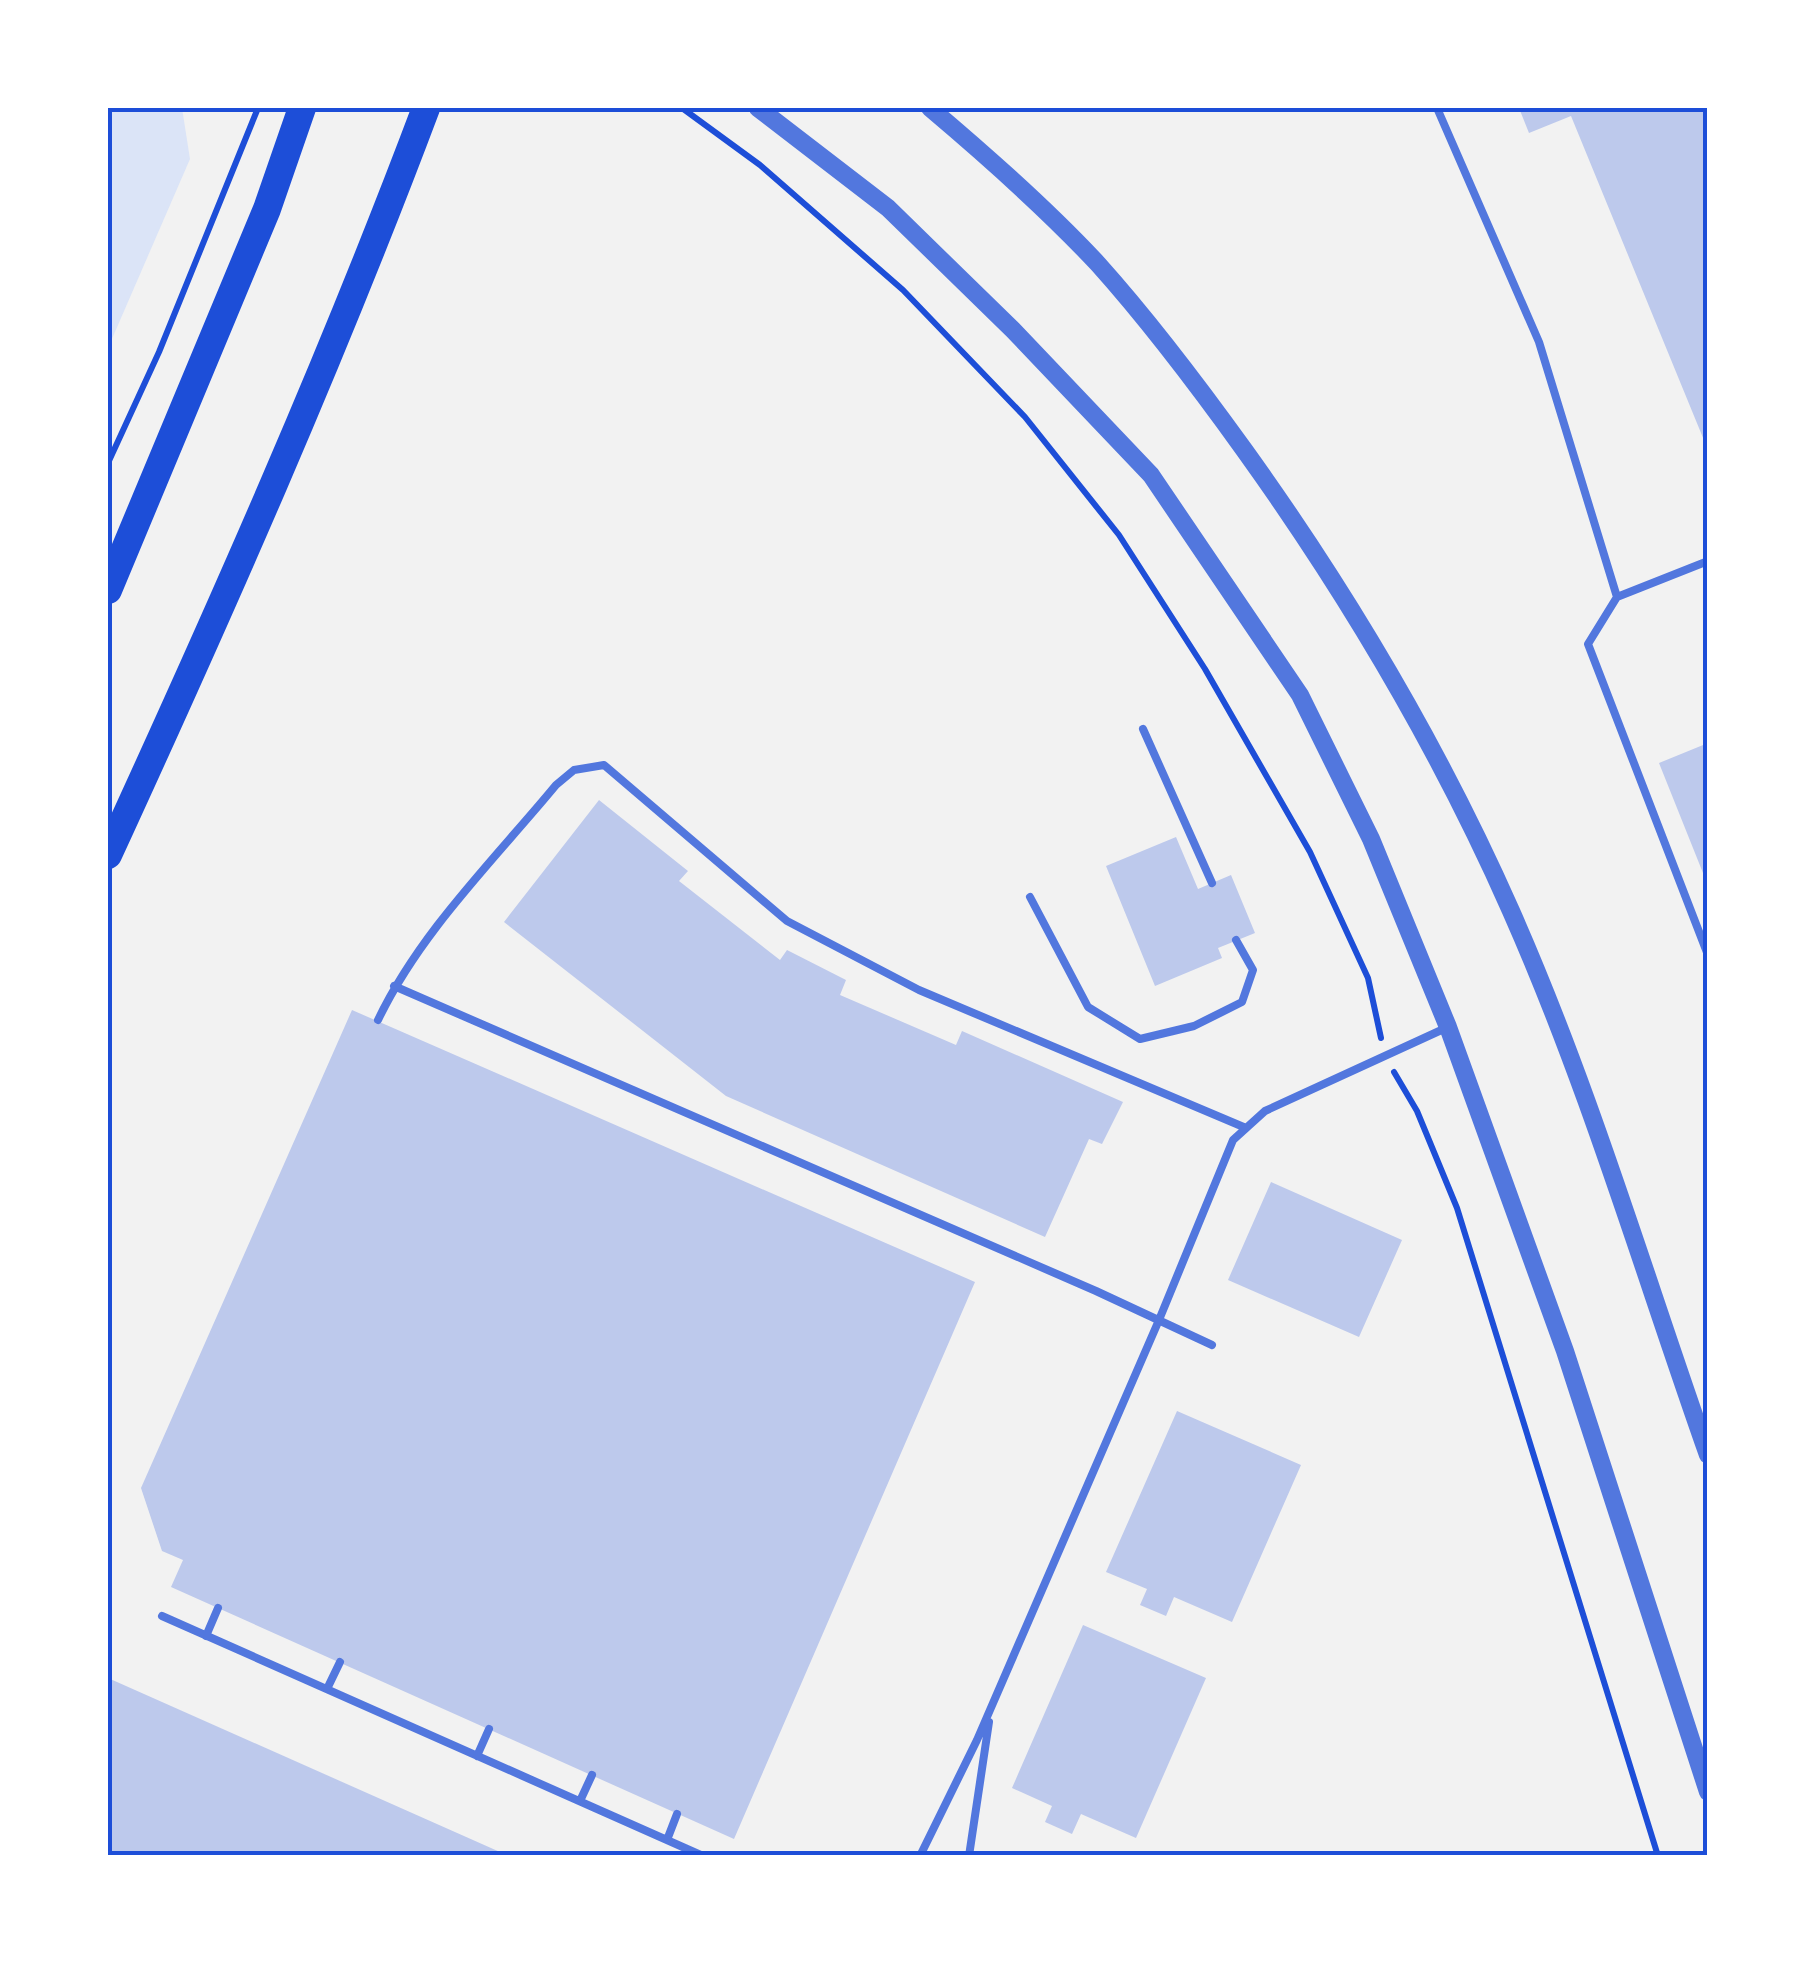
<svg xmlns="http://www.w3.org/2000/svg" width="1815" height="1963" font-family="'Noto Sans',sans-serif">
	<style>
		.green { fill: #dbe4f7 }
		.building { fill: #bdc9ec }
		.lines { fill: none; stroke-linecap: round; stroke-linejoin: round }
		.path { stroke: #1d4ed8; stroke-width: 6 }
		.service { stroke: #5277de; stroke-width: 8 }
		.tertiary { stroke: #5277de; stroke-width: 18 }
		.trunk { stroke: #1d4ed8; stroke-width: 28 }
		.neatline { fill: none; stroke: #1d4ed8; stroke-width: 4 }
	</style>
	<rect width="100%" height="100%" fill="#f2f2f2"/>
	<path class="green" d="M108 108H182L190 159 108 348Z"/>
	<path class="building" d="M1519 108H1708V450L1571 116 1529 133Z
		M1708 743V883H1707L1659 763Z
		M599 800 688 871 679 881 780 960 787 950 846 980 840 995 956 1045 962 1031 1123 1102 1102 1144 1089 1139 1045 1237 726 1096 504 922Z
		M1176 837 1198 889 1231 875 1255 933 1218 948 1222 958 1155 986 1106 866Z
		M352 1010 975 1282 734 1839 171 1587 183 1560 162 1551 141 1488Z
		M1271 1182 1402 1240 1359 1337 1228 1280Z
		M1177 1411 1301 1465 1232 1622 1174 1597 1166 1616 1140 1605 1147 1589 1106 1572Z
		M1083 1625 1206 1678 1136 1838 1081 1814 1072 1834 1045 1822 1052 1806 1012 1788Z
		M108 1678 509 1856H108Z"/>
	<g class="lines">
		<path class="path" d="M682 108 760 165 903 290 1025 417 1119 535 1205 669 1310 852 1368 978 1381 1038
			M108 463 159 352 258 108
			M1394 1072 1417 1111 1457 1208 1658 1856"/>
		<path class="service" d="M1437 108 1539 342 1617 597
			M1708 561 1617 597 1588 644 1708 955
			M1143 729 1212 883
			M1030 897 1088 1007 1140 1039 1194 1026 1242 1002 1253 970 1236 940
			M394 986 1096 1291 1212 1345
			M378 1020C420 932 494 860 556 785L574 770 604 765 787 921 919 990 1246 1128
			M162 1616 703 1856
			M206 1636 218 1608
			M327 1689 340 1662
			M477 1756 489 1729
			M580 1801 592 1775
			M667 1840 677 1814
			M920 1856 977 1740 1159 1320 1233 1140 1265 1111 1448 1027
			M969 1856 989 1722"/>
		<path class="tertiary" d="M758 108 888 208 1013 330 1151 475 1300 695 1371 839 1448 1027 1565 1351 1708 1792
			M930 108C988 157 1046 208 1098 264 1151 323 1199 387 1245 451 1349 596 1439 748 1511 911 1589 1087 1644 1274 1708 1455"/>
		<path class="trunk" d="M108 590 267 209 302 108
			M108 855C221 609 331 361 426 108"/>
	</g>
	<rect width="1815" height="1963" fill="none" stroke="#ffffff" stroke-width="220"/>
	<rect x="110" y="110" width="1595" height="1743" class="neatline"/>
</svg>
